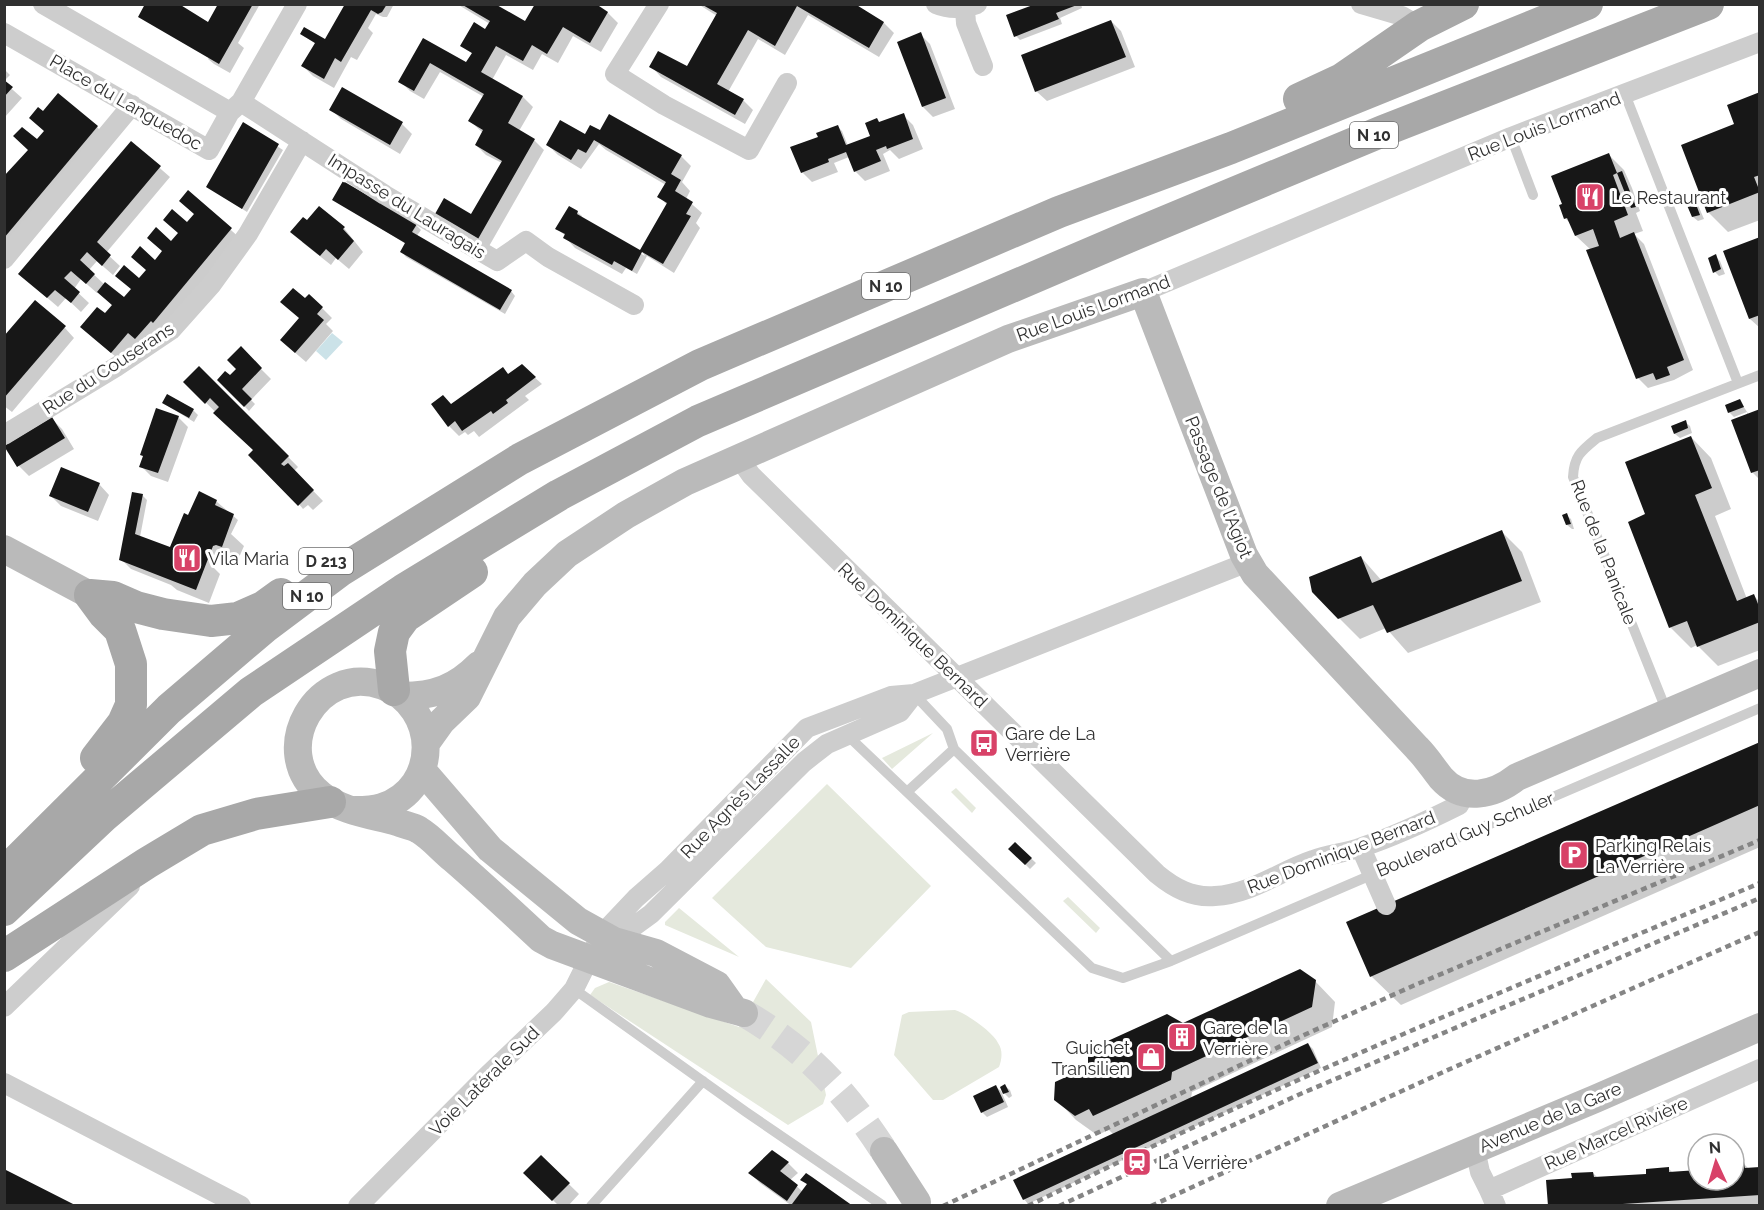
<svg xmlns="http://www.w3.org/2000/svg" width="1764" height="1210" font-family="Raleway,sans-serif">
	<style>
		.green { fill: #e5e9dd }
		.water { fill: #cbe2e8 }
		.shadow { fill: #0003 }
		.building { fill: #171717 }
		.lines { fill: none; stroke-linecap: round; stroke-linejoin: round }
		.secondary-tunnel { stroke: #d6d6d6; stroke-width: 28; stroke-dasharray: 28 14; stroke-linecap: butt }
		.lane { stroke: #cdcdcd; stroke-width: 10 }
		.street { stroke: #cdcdcd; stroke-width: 20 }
		.secondary { stroke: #bababa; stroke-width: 28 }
		.primary { stroke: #a8a8a8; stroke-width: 32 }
		.rail { stroke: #858585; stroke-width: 4.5; stroke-dasharray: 6 4.5; stroke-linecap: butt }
		.labels { text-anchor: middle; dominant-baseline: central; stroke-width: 6; stroke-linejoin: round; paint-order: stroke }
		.shield { fill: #fff; stroke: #6e6e6e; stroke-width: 1.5 }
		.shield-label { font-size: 16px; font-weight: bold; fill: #303030 }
		.street-label { font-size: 18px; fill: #303030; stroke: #fff }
		.poi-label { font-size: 18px; fill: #303030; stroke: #fff; text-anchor: start }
	</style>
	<rect width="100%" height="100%" fill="#fff"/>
	<path class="green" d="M933 733 892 769 882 758Z
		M827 784 931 886 851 968 766 947 712 898Z
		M956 788 976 808 972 813 951 792Z
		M1068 897 1100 928 1096 933 1063 901Z
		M679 908 739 957 665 925V922Z
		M766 979 811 1022 826 1095 823 1104 788 1125 590 995 595 988 609 982 739 1027Z
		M955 1010C967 1014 993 1032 998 1043 1003 1050 1002 1059 999 1067L943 1100H933L894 1055 902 1015 909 1012Z"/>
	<path class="water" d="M332 333 343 342 326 360 316 351Z"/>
	<path class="shadow" d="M220 4H260L238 43 244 48 230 73 214 64 208 59 209 57 140 17 209 24Z
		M347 4H394L387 17H383L376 14 368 28 373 33 357 60 351 57 334 88 313 76 303 66 316 44 302 34 326 41Z
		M457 4H493L525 24 593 4 608 13 618 23 601 52 573 36 558 63 542 54 533 70 506 55 492 80 523 97 533 107 519 131 534 140 544 150 488 248 447 224 472 216 502 163 486 155 476 145 483 133 470 121 484 97 440 72 424 99 410 91 400 81 424 40 466 65 473 54 462 46 486 31 490 24Z
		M698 4H852L884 23 894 33 879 57 808 15 785 55 758 39 728 92 743 100 753 110 745 124 661 77 651 66 687 68 717 16Z
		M1038 4H1081L1082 8 1060 18 1062 24 1020 40 1016 36 1008 16Z
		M1111 21 1121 31 1135 67 1047 101 1036 91Z
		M920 34 930 44 955 109 933 117 923 107Z
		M4 69 10 75 4 81Z
		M4 82 22 98 4 118Z
		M1760 94V220L1728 232 1708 212 1736 125Z
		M331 109 402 124 412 134 400 154 341 119Z
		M43 114 97 127 107 137 4 260V178L45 132Z
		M903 115 913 125 923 149 899 159 890 150 883 154 890 171 865 181 855 171 849 157 834 163 838 172 812 182 802 172 820 138 837 126 842 131 848 146 872 137 880 124Z
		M243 124 283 150 247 212 208 187Z
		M586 136 681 156 691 166 682 182 690 191 686 199 702 213 696 223 700 228 674 273 647 256 637 274 626 268 622 274 575 248 565 237 566 236 557 229 577 212 582 216 581 218 645 256 641 250 667 205 659 196 666 185 606 150 599 144 581 169 558 155 548 145Z
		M131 143 170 177 106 253 120 266 113 275 97 261 89 270 105 285 124 299 132 290 117 276 140 280 155 262 196 215 188 192 241 239 164 332 122 362 92 337 113 306 98 292 97 293 81 279 74 289 89 303 81 312 66 298 58 307 30 283Z
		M1609 155 1624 170 1632 188 1640 211 1636 213 1643 231 1634 234 1644 244 1693 370 1674 380 1648 388 1638 378 1588 251 1591 250 1576 236 1571 224 1565 218Z
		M334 199 416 225 421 230 416 237 511 291 515 296 505 314 406 257 402 252 406 244Z
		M1694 201 1698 205 1704 219 1698 221 1693 217Z
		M308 222 344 228 363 252 349 269 336 258 331 265 302 242Z
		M1760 239V328L1750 319Z
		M1715 256 1720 261 1725 274 1719 276 1715 272Z
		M305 301 322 308 332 318 326 324 333 331 306 362 292 350Z
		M65 328 74 338 12 412 4 406V339Z
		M241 349 271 379 251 400 255 404 249 411 219 380 230 378 238 369Z
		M522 366 542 384 525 396 529 400 479 437 474 431 468 435 465 432 459 436 449 426 452 405 503 369 509 375Z
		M185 382 250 418 298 467 294 471 323 501 313 510 308 505 303 509 255 451Z
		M1740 401 1749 415 1760 410V480L1752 472 1747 412 1734 417 1729 412Z
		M163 403 193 410 198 415 194 422Z
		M178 417 188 427 168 482 151 476 141 466Z
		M52 419 62 429 74 449 29 476 19 466 6 447Z
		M1685 422 1690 426 1692 433 1680 438 1675 434 1673 427Z
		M1691 437 1711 458 1731 509 1715 516 1747 599 1754 596 1760 602V650L1718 666 1697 645 1691 648 1670 627 1647 515Z
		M99 484 109 495 98 521 61 506 51 496Z
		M142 495 147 500 140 537 171 550 188 517 216 501 238 520 231 534 244 546 237 562 232 559 226 561 220 559 214 568 220 574 209 603 177 590 171 585 131 569 121 559Z
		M1566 515 1571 519 1574 529H1572L1567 525Z
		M1502 532 1522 552 1541 602 1408 653 1386 628 1360 639 1339 618 1361 557 1382 581Z
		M1760 744V847L1401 1005 1371 976Z
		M1016 844 1036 863 1030 869 1010 849Z
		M1315 981 1335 1002 1332 1027 1192 1092 1191 1099 1308 1044 1313 1049 1321 1068 1028 1204 1024 1199 1114 1135 1109 1130 1097 1135 1076 1120 1056 1099 1183 1025Z
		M1005 1086 1010 1090 1012 1096 1009 1098 1004 1093Z
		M996 1087 1001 1091 1008 1107 987 1117 982 1112Z
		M772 1152 788 1163 798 1173 790 1180 803 1192 808 1185 802 1180 850 1206H792L760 1183 750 1173Z
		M541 1157 579 1194 568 1206H559L525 1173Z
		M1734 1164H1744L1749 1169 1760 1168V1206H1549L1573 1180 1593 1173 1598 1178 1648 1175 1668 1168 1673 1173 1698 1172V1180H1734Z"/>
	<path class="building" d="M145 4H179L208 22 218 4H253L219 64 138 17Z
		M345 4H387L382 12 378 14 371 10 341 62 335 58 324 79 301 66 315 43 300 34 304 27 325 39Z
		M461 4H495L525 21 535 4H596L608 12 590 43 563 27 547 54 532 45 523 61 496 46 481 72 523 96 508 123 535 139 478 239 435 214 444 198 471 214 502 161 475 145 483 130 468 121 484 94 430 63 414 91 398 82 423 38 466 62 472 53 460 46 474 22 485 29 490 21Z
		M701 4H855L884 22 869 48 797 6 775 46 748 30 717 84 744 99 735 115 649 67 658 51 687 66 717 13Z
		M1033 5H1077L1056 13 1059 19 1014 37 1006 15Z
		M1111 20 1126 57 1035 92 1021 55Z
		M921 32 946 98 922 107 897 42Z
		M4 80 13 87 4 97Z
		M342 87 403 122 390 145 329 110Z
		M1760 92V175L1754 177 1760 192 1707 213 1681 145 1734 124 1727 105Z
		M58 93 98 126 4 238V176L28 150 13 136 22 127 37 139 44 131 29 118 38 107 43 111Z
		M904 113 913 139 887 149 886 146 876 150 881 161 854 172 846 152 828 159 829 162 801 173 790 147 818 137 816 133 838 125 846 145 870 136 865 123 877 118 879 122Z
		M609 114 682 155 671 174 681 180 675 191 693 202 686 214 691 216 663 264 642 252 632 271 614 261 612 265 563 238 565 234 555 229 569 206 578 211 577 214 640 250 667 203 657 197 666 182 594 140 586 153 578 149 571 160 546 145 560 120 585 134 590 125 600 130Z
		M243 122 279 144 242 209 206 187Z
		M131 141 161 166 97 242 111 255 102 266 87 252 80 260 95 274 86 284 71 271 64 278 80 292 71 303 55 290 47 298 18 274Z
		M1609 153 1617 173 1622 171 1636 207 1631 208 1617 173 1613 175 1628 215 1614 221 1620 238 1634 232 1684 360 1667 367 1670 375 1656 380 1653 373 1636 379 1586 250 1599 246 1593 229 1575 236 1567 218 1564 219 1559 205 1562 204 1551 176Z
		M343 181 417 224 412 232 512 290 500 310 400 252 405 243 332 200Z
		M188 190 232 228 153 323 151 321 135 339 128 333 111 353 80 327 97 307 105 313 112 305 97 292 105 282 124 297 131 289 115 276 124 265 139 278 146 270 131 257 140 246 155 260 162 251 147 238 156 227 171 241 178 233 163 220 172 209 187 222 194 214 179 201Z
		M1694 199 1700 215 1692 217 1686 203Z
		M319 206 345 227 343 229 354 241 338 260 326 249 320 256 290 232 303 217 307 220Z
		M1760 237V315L1749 319 1723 251Z
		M1716 254 1721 269 1713 273 1708 258Z
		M293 288 305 298 309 294 323 307 317 314 324 320 295 353 280 340 299 318 280 302Z
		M35 300 66 326 4 398V336Z
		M241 346 262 368 242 389 252 399 244 407 217 380 225 371 230 375 236 369 227 360Z
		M522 364 536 377 506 400 508 403 493 414 491 411 462 431 455 421 448 427 431 404 443 395 451 404 503 367 508 374Z
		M199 366 289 456 281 464 284 466 288 463 314 490 298 506 248 455 253 450 213 413 219 407 210 398 205 404 183 382Z
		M167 394 194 409 189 418 162 403Z
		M1740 399 1744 407 1728 413 1725 405Z
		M156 408 179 416 158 473 139 467 143 456 140 455Z
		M1760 409V470L1751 473 1731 420Z
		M52 417 65 438 17 467 4 446Z
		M1686 420 1688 428 1674 434 1671 426Z
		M1691 436 1712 488 1695 495 1737 601 1754 594 1760 609V622L1697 647 1687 621 1669 628 1628 522 1645 514 1625 462Z
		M61 467 100 483 88 512 49 496Z
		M199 491 217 500 215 505 234 514 222 547 216 545 213 546 196 590 119 560 132 492 143 494 135 534 170 547 184 513 188 515Z
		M1567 513 1571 524 1566 525 1562 515Z
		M1502 530 1522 581 1387 633 1373 605 1338 619 1312 592 1309 577 1361 556 1372 583Z
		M1760 742V805L1370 977 1346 922Z
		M1015 842 1032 858 1025 865 1008 849Z
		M1300 969 1316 980 1312 1007 1172 1072 1171 1080 1093 1116 1089 1109 1075 1116 1054 1100 1055 1082 1088 1067V1050L1167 1014 1183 1023Z
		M1308 1043 1318 1063 1023 1200 1013 1180Z
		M1005 1084 1009 1092 1003 1094 1000 1087Z
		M996 1085 1004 1102 981 1113 973 1096Z
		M772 1150 789 1162 780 1171 798 1185 787 1201 748 1173Z
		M541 1155 570 1183 552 1201 523 1173Z
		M1744 1162 1745 1168 1760 1167V1195L1592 1206H1548L1546 1180 1572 1178 1571 1173 1593 1172 1594 1177 1646 1174V1169L1669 1167V1172L1698 1170V1180H1734V1163Z
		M4 1169 77 1206H4Z
		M806 1173 812 1177 853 1206 792 1204 807 1184 800 1180Z"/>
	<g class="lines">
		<path class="secondary-tunnel" d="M744 1013C807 1050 845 1091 884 1151"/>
		<path class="lane" d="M1625 94 1738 383
			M1511 137 1533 195
			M914 694 947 729 954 749 1171 961
			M1667 712 1573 477C1574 456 1581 451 1597 438L1760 375
			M846 734 1092 968 1123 978 1171 961 1760 708
			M907 792 954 749
			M574 989 746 1112 882 1205
			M591 1206 703 1081"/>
		<path class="street" d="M43 4 230 112
			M659 4 615 74 664 105 749 150 787 83
			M936 4C950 10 963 9 977 4
			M1361 4 1402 16 1419 26
			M965 9 966 23 983 66
			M4 33 209 150 230 112 241 102 297 4
			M241 102 385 195 497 261 526 241 548 257 634 305
			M4 259 132 105
			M1143 292 1511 137 1760 42
			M4 435 116 367 171 330 212 284 248 234 302 141
			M739 458 751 475 1157 874C1174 888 1192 898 1215 896 1251 894 1280 871 1313 860 1329 854 1346 853 1362 847 1396 836 1427 821 1459 805L1464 794
			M1361 848 1386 905
			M614 941 651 914 804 762 827 744 900 712 914 694
			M4 1007 130 886
			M4 1083 241 1206
			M1475 1149 1480 1172 1489 1190
			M358 1206 487 1076 554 1012 574 989 601 935 636 898 668 870 807 728 891 696 914 694 1248 562
			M1496 1206 1489 1190 1760 1069"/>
		<path class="secondary" d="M4 549 90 595
			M402 696C435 696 456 688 479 665
			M426 743 441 722 467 697 507 617 535 584 567 554 626 515 685 482 1008 339 1143 292 1244 555 1255 574 1417 748C1426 757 1433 768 1441 778 1463 803 1494 795 1517 777L1760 673
			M422 770 490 849 578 921 614 941 656 953 717 985 734 1009
			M355 810C364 810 373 810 382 807 441 788 439 707 383 686 318 661 266 751 321 795 341 811 372 815 397 822 404 825 413 826 419 830 431 837 442 850 453 859 483 885 512 912 541 939L552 945 711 1004 744 1013
			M884 1151 917 1202
			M1340 1206 1595 1099 1760 1027"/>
		<path class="primary" d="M1299 99 1342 79 1419 26 1463 4
			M90 595 113 597 136 607 163 614 211 621 238 618 263 607 281 594
			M90 595 104 614 120 630 131 664V705L123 723 96 758
			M394 690 390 651 394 632 405 617 472 572
			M4 873 169 709 264 628 340 571 520 459 700 365 1059 212 1231 148 1587 4
			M4 910 103 817 251 692 403 590 559 495 698 421 1133 235 1383 131 1708 4
			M4 956 147 863 202 830 256 814 330 802"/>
		<path class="rail" d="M943 1206 1304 1035 1415 985 1760 840
			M1028 1206C1267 1088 1514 987 1760 883
			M1059 1206 1298 1095 1760 898
			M1151 1206 1450 1069 1760 932"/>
	</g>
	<defs>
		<g id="restaurant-square" transform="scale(1.5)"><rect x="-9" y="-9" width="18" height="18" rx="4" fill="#d84268" stroke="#fff"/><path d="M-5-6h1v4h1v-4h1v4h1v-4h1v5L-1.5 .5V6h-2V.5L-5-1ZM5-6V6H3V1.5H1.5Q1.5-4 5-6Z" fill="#fff"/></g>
		<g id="bus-square" transform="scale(1.5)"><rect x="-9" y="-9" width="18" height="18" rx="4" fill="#d84268" stroke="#fff"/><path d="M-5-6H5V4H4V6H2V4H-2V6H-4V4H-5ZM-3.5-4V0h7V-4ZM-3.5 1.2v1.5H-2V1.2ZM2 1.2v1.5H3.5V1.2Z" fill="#fff"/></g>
		<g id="parking-square" transform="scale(1.5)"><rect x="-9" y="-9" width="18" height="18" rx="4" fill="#d84268" stroke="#fff"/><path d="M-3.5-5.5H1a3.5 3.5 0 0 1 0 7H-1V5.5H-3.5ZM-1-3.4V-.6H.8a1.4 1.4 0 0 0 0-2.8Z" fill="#fff"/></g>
		<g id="building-square" transform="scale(1.5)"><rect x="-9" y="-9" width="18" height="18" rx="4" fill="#d84268" stroke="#fff"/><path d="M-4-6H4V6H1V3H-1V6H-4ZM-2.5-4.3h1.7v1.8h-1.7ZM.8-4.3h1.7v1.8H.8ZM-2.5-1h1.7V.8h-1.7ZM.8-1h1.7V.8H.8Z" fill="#fff"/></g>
		<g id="shop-square" transform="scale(1.5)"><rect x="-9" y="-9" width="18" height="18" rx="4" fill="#d84268" stroke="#fff"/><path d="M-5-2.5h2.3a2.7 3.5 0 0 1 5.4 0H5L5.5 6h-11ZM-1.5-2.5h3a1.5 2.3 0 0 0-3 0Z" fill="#fff"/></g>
		<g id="station-square" transform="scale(1.5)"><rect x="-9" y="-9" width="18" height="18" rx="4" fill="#d84268" stroke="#fff"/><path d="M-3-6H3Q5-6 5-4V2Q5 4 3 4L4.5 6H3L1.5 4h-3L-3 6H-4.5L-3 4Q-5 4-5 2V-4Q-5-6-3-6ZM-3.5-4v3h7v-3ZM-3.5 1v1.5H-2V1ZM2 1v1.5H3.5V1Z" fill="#fff"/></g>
	</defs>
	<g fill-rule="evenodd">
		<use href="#restaurant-square" x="1590" y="197"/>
		<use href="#restaurant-square" x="187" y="558"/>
		<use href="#bus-square" x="984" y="743"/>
		<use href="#parking-square" x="1574" y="855"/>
		<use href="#building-square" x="1182" y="1037"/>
		<use href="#shop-square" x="1151" y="1057"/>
		<use href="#station-square" x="1137" y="1162"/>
	</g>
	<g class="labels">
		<g class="shield">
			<rect x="1350" y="122" width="48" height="26" rx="4.5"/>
			<rect x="862" y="273" width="48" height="26" rx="4.5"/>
			<rect x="299" y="548" width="54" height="26" rx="4.5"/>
			<rect x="283" y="583" width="48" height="26" rx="4.5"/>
		</g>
		<g class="shield-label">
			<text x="1374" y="135">N 10</text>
			<text x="886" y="286">N 10</text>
			<text x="326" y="561">D 213</text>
			<text x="307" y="596">N 10</text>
		</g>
		<g class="street-label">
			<text transform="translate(126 102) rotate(30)">Place du Languedoc</text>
			<text transform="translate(1544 126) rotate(-21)">Rue Louis Lormand</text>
			<text transform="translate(407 206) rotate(32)">Impasse du Lauragais</text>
			<text transform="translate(1093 308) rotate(-20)">Rue Louis Lormand</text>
			<text transform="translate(108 368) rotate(-33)">Rue du Couserans</text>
			<text transform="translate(1219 487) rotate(68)">Passage de l'Agiot</text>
			<text transform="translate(1604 552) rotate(69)">Rue de la Panicale</text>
			<text transform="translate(913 635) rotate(44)">Rue Dominique Bernard</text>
			<text transform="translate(740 797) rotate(-46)">Rue Agnès Lassalle</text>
			<text transform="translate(1465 834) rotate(-23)">Boulevard Guy Schuler</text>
			<text transform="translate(1341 852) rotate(-21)">Rue Dominique Bernard</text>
			<text transform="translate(484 1081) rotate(-45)">Voie Latérale Sud</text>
			<text transform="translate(1550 1117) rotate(-23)">Avenue de la Gare</text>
			<text transform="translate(1616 1133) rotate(-24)">Rue Marcel Rivière</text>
		</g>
		<g class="poi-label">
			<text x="1611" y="197">Le Restaurant</text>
			<text x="208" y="558">Vila Maria</text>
			<text x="1005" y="733">Gare de La<tspan x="1005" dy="21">Verrière</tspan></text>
			<text x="1595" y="845">Parking Relais<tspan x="1595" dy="21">La Verrière</tspan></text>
			<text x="1203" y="1027">Gare de la<tspan x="1203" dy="21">Verrière</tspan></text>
			<text x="1130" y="1047" text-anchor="end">Guichet<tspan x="1130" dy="21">Transilien</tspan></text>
			<text x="1158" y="1162">La Verrière</text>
		</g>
	</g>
	<rect width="1764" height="1210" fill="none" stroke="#303030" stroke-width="12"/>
	<g transform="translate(1716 1162) rotate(356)"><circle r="28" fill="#ffffff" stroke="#acacac" stroke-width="1.5"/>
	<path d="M0-4.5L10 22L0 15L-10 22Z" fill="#d84268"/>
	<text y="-9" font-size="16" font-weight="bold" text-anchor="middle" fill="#303030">N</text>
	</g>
</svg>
